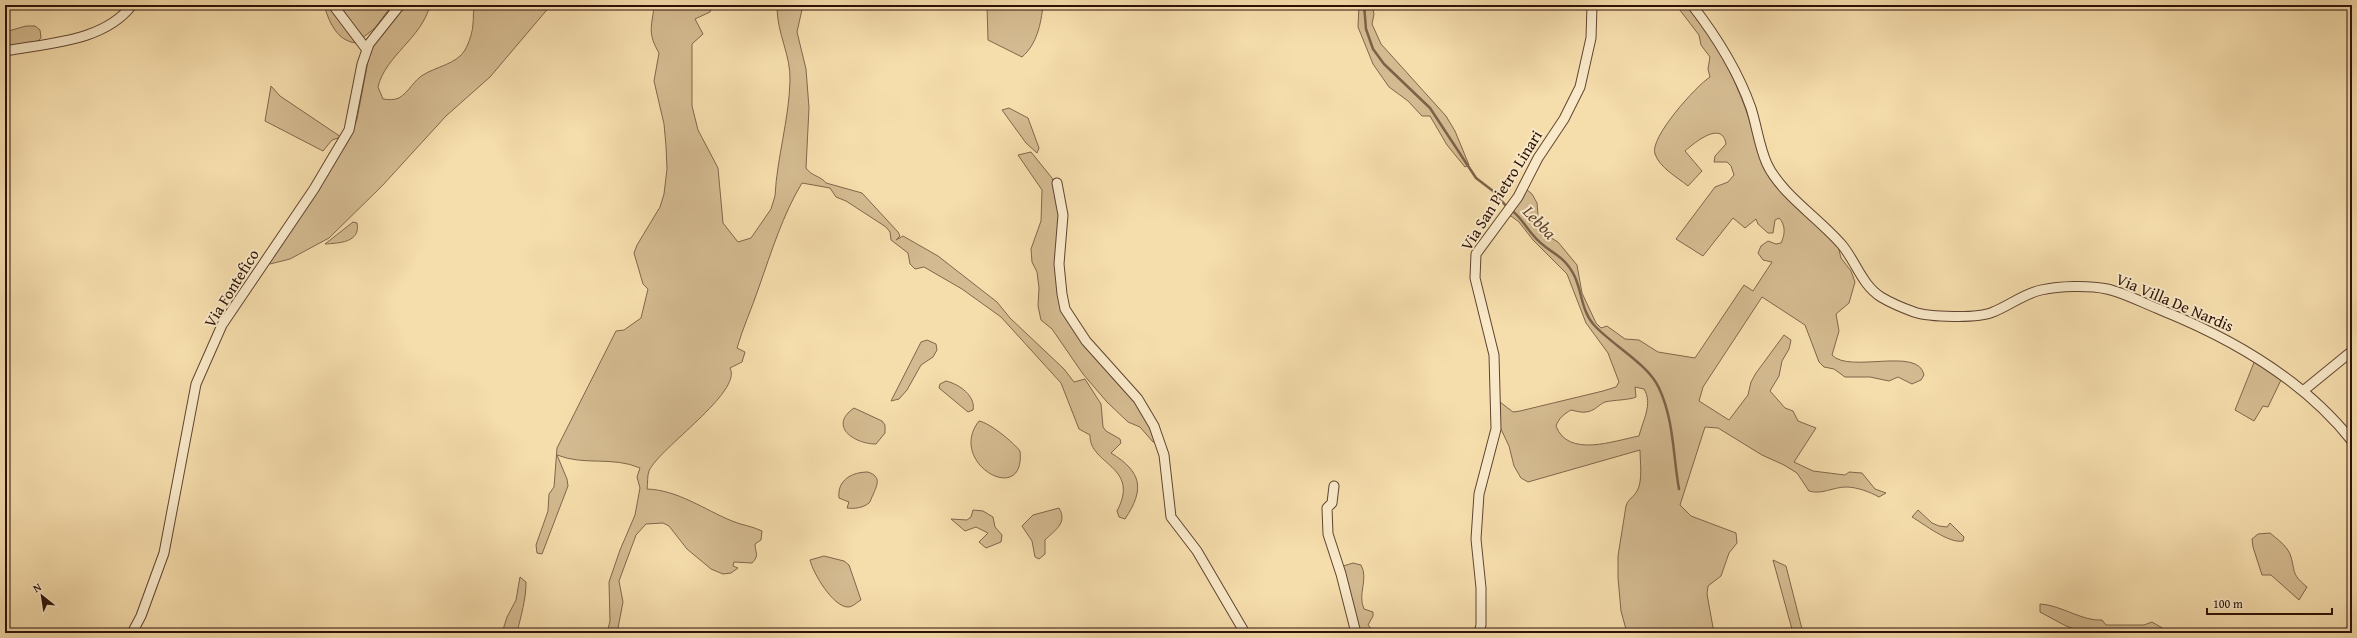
<svg xmlns="http://www.w3.org/2000/svg" width="2357" height="638" font-family="'Gentium Book Plus',serif">
	<style>
		.green { fill: #d4ba90; stroke: #80664b; fill-rule: evenodd }
		.lines { fill: none; stroke-linecap: round; stroke-linejoin: round }
		.stream { stroke: #7d6248; stroke-width: 2.5 }
		.minor-casing { stroke: #5f4430; stroke-width: 11 }
		.minor { stroke: #f9e9c9; stroke-width: 9 }
		.labels { text-anchor: middle; dominant-baseline: central; stroke-width: 4; stroke-linejoin: round; paint-order: stroke }
		.street-label { font-size: 16px; fill: #2d1106; stroke: #f9e9c9 }
		.water-label { font-size: 17px; font-style: italic; fill: #624732; stroke: #f9e9c9 }
	</style>
	<rect width="100%" height="100%" fill="#f6ddac"/>
	<filter id="stains"><feTurbulence type="fractalNoise" baseFrequency=".005" numOctaves="4"/><feColorMatrix values="0 0 0 0 .2 0 0 0 0 .09 0 0 0 0 .02 0 0 0 .5 -.17"/></filter>
	<radialGradient id="worn" r=".72"><stop offset=".6" stop-color="#630" stop-opacity="0"/><stop offset="1" stop-color="#630" stop-opacity=".3"/></radialGradient>
	<path class="green" d="M324 5H392L375 28 356 43C337 41 329 22 324 5Z
		M403 5H430C422 38 385 56 378 87L383 99C389 100 394 100 399 98 409 92 415 79 423 75 435 67 457 64 465 50 469 43 473 31 473 23 474 16 472 12 476 5H551L490 77 446 116 382 186 329 238 290 259 270 264 268 261 350 138 357 119 371 45Z
		M651 5H713L710 12 695 19 703 34 692 44V106L698 130 718 168 723 223 738 242 751 238 771 209 775 196C777 157 789 120 790 81 791 55 777 34 777 7L778 5H803L797 32 806 69 809 108 806 168C811 176 821 176 826 183L862 193 898 232 900 236 896 240 903 236 938 256 997 302 1010 318 1064 369 1074 382 1085 379 1101 404 1103 427 1106 431 1120 439 1121 443 1111 453C1142 472 1145 489 1125 519L1119 517 1117 511C1141 466 1089 465 1090 435L1079 429 1061 383 1001 317 962 289 924 267 915 269 910 264 908 253 891 240 890 232 886 227 846 201 836 197 830 188 802 183C783 214 771 253 759 287 752 308 743 327 737 348L745 352 742 362 730 368C743 392 659 448 649 471 647 476 648 483 647 489 678 490 705 510 732 521 741 525 752 526 762 531L761 540 755 544C755 553 760 555 752 563L734 562 733 566 738 568 731 573 723 574 711 569 687 549 669 526 663 523 646 524 636 535 619 581 623 602 617 633H607L610 621 609 582 620 550 635 515 640 488 637 477 640 468C613 456 584 466 557 455L567 479 568 486 542 554 537 553 536 545 548 511 549 494 554 487 557 448 616 331 624 330 641 318 648 289 643 284 634 253 637 245 660 207 664 194 667 169 666 146 664 124 654 81 659 53C648 34 651 28 654 8Z
		M987 5H1043C1041 24 1037 44 1022 57L988 40Z
		M1359 5H1372L1374 14 1372 24 1381 44 1446 116 1455 131 1469 165 1465 167 1447 145 1430 116H1422L1408 101 1389 87 1373 64 1358 27Z
		M1676 5H1688C1713 38 1732 71 1746 110 1754 132 1757 156 1769 176L1838 246 1841 258 1851 271 1855 282 1849 303 1836 314 1839 331 1832 355C1849 374 1919 346 1924 375L1921 380 1912 384 1898 377 1889 381 1870 377H1845L1834 369 1824 367 1819 362 1805 325 1762 297 1703 387 1699 401 1729 420 1748 395 1751 382 1756 373 1784 335 1791 340 1789 349 1782 361 1779 376 1770 391 1785 408 1793 411 1798 421 1816 428 1794 462 1813 471 1845 475 1849 472 1862 473 1875 489 1886 493 1879 497C1870 492 1857 487 1846 487 1833 487 1822 495 1809 491L1797 473 1784 465 1762 455 1718 428 1705 427 1680 505 1691 516 1736 533 1737 543 1729 553 1721 576 1708 586 1707 594 1714 633H1627L1621 611 1618 578V556L1626 506C1628 499 1634 497 1637 491 1643 481 1640 462 1640 450L1528 482 1521 478 1514 466 1509 446 1500 427V402L1513 412 1520 411 1603 391 1616 387 1619 382 1608 353 1586 323 1567 274 1533 240 1519 222 1511 216 1506 217 1526 189 1532 194 1537 203 1538 215 1535 224 1538 230 1558 242 1577 265 1582 293 1596 323 1601 328 1607 326 1625 339 1639 340 1658 352 1695 358 1744 285 1753 291 1772 262 1763 260 1758 253 1761 246 1768 241 1776 244 1781 243C1785 235 1786 225 1779 218L1775 220 1773 233H1768L1758 224 1756 219 1745 228 1733 218 1703 256 1676 239 1715 187 1728 182 1734 175 1731 166 1727 162H1714L1715 156 1726 144C1722 119 1693 144 1685 151L1702 171 1688 186C1677 177 1660 168 1655 154 1649 138 1696 86 1710 77L1708 69 1710 57 1701 45 1699 35ZM1635 387 1644 389C1653 404 1643 420 1639 436 1613 441 1568 458 1556 426 1559 418 1564 414 1571 410 1576 411 1582 413 1586 412 1595 411 1598 405 1605 402 1613 400 1630 400 1636 397Z
		M26 26H35L40 30 41 38 38 41 5 47V32Z
		M271 86 280 96 341 137 332 140 323 151 265 121Z
		M1009 108 1028 118 1039 148 1037 153 1026 143 1002 110Z
		M1031 152 1052 178 1060 201 1065 309 1137 399 1156 442H1153L1140 427 1128 422 1107 402 1083 374 1052 329 1041 320 1038 306 1039 288 1037 272 1032 262 1031 249 1041 221 1042 190 1018 155Z
		M353 222 357 223C361 243 338 243 325 244Z
		M927 340 936 344 937 350 933 357 921 365 907 390 899 399 891 401 921 342Z
		M2255 360 2281 380 2268 407 2263 406 2254 421 2235 410Z
		M946 381C959 384 976 396 973 410L968 412 939 388 940 384Z
		M854 408 882 421 885 425V433L876 444C854 444 828 426 854 408Z
		M979 421C990 423 1013 442 1020 451 1026 508 946 463 979 421Z
		M868 472C882 477 877 485 873 495 871 498 871 501 869 503 863 508 854 509 847 508L849 502 839 498C837 480 852 472 868 472Z
		M1059 508C1068 523 1055 530 1045 540V554L1039 559 1035 557 1032 541 1022 526 1033 515Z
		M973 510 983 511 993 517 995 527 1002 535 1001 542 986 548 979 542 988 533 976 527 965 531 951 519 967 520 971 517Z
		M1918 510 1932 523 1939 526 1947 527 1950 523 1964 537 1963 541C1949 544 1924 524 1912 517Z
		M2270 533C2277 539 2286 545 2290 554 2296 571 2290 573 2307 587L2299 600 2271 575H2262L2253 547 2252 539 2258 534Z
		M824 556 844 561 849 565 861 600C857 602 853 607 848 607 833 607 813 573 810 560Z
		M1773 560 1786 566 1803 633H1793Z
		M1353 563 1361 565C1369 579 1357 594 1364 609L1373 612V616L1368 625 1375 633H1359L1340 567Z
		M520 577 526 582C526 600 521 615 517 633H502L507 617 516 600Z
		M2040 604C2061 605 2084 622 2102 620L2106 625H2144L2152 622 2171 633H2086L2066 626 2040 612Z"/>
	<g class="lines">
		<path class="stream" d="M1364 5 1366 29 1373 49 1384 64 1430 108 1476 178 1493 191 1507 207
			M1511 210C1521 217 1525 226 1533 235 1548 254 1563 252 1575 277 1582 293 1582 312 1594 325 1612 345 1648 364 1659 388 1674 420 1673 456 1679 489"/>
		<g class="minor-casing">
			<path id="minor" d="M333 5 367 50
				M1692 5C1716 36 1738 71 1751 108 1757 127 1759 146 1767 164 1781 194 1820 219 1842 245 1856 262 1862 285 1881 297 1891 303 1903 308 1914 312 1929 317 1977 319 1993 312 2009 306 2023 294 2041 290 2060 286 2088 285 2107 289 2125 293 2143 303 2161 310 2233 339 2303 379 2352 441
				M5 51C47 43 104 42 132 5
				M1057 183 1063 215 1059 264 1062 294 1065 309 1086 341 1138 399 1154 426 1164 455 1171 517 1197 551 1245 633
				M2303 391 2352 351
				M1334 486 1332 503 1327 508 1328 534 1341 574 1356 633
				M132 633 141 616 164 553 196 384 222 325 314 189 349 130 362 64 369 44 400 5
				M1479 633 1481 625V588L1476 539 1479 494 1496 429 1494 355 1475 278 1476 254 1518 197 1538 158 1564 119 1580 87 1591 38 1592 5"/>
		</g>
		<use href="#minor" class="minor"/>
	</g>
	<g class="labels">
		<g class="street-label">
			<text transform="translate(1501 190) rotate(-58)">Via San Pietro Linari</text>
			<text transform="translate(231 288) rotate(-58)">Via Fontefico</text>
			<text transform="translate(2175 302) rotate(23)">Via Villa De Nardis</text>
		</g>
		<g class="water-label">
			<text transform="translate(1540 222) rotate(46)">Lebba</text>
		</g>
	</g>
	<rect width="2357" height="638" fill="none" stroke="#f6ddac" stroke-width="20"/>
	<rect x="6" y="6" width="2345" height="626" fill="none" stroke="#2d1106" stroke-width="2"/>
	<rect x="10" y="10" width="2337" height="618" fill="none" stroke="#2d1106"/>
	<g transform="translate(42 596) rotate(330)" stroke="#f9e9c9" stroke-width="3" paint-order="stroke">
	<path d="M0-3L7 15L0 10L-7 15Z" fill="#2d1106"/>
	<text y="-6" font-size="11" font-weight="bold" text-anchor="middle" fill="#2d1106">N</text>
	</g>
	<path d="M2207 608v6h125v-6" fill="none" stroke="#2d1106" stroke-width="2"/>
	<text x="2213" y="608" font-size="12" fill="#2d1106" stroke="#f9e9c9" stroke-width="3" paint-order="stroke">100 m</text>
	<rect width="100%" height="100%" filter="url(#stains)"/>
	<rect width="100%" height="100%" fill="url(#worn)"/>
</svg>
